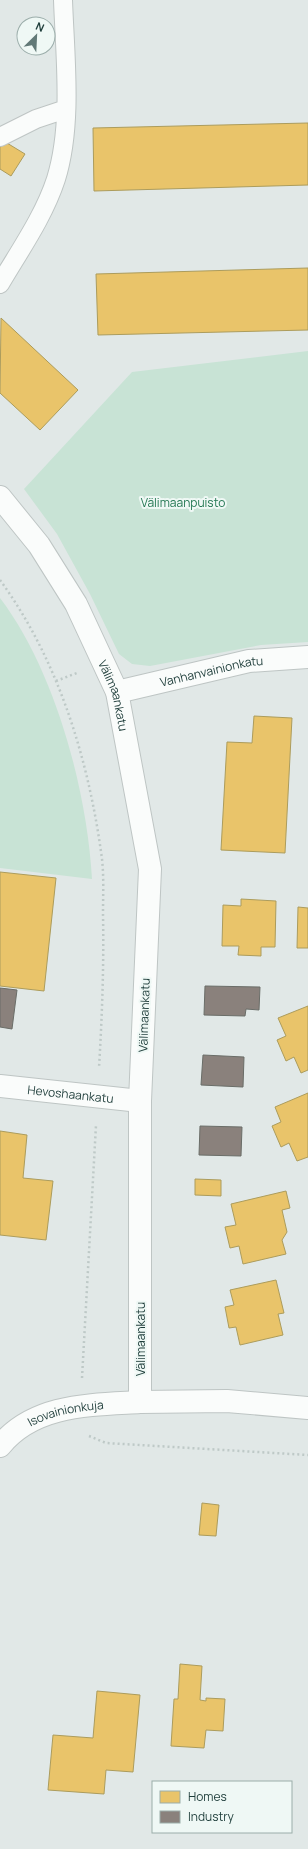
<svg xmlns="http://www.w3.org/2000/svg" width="308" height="1849" font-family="Manrope,sans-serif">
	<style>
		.green { fill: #c8e3d5 }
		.homes { fill: #e9c46a; stroke: #ac9c5c }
		.industry { fill: #8a817c; stroke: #6a6d68 }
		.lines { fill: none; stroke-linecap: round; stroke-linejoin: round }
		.service-casing { stroke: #bec5c4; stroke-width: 20 }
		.minor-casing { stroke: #bec5c4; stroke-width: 24 }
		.path { stroke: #bec9c7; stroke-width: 2.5; stroke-dasharray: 2 3; stroke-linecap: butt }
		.service { stroke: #fafcfb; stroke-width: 18 }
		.minor { stroke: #fafcfb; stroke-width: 22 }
		.labels { text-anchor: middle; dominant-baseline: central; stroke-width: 4; stroke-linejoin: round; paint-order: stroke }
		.park-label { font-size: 12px; fill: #247853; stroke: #eff8f5 }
		.street-label { font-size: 12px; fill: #1e3d3a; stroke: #eff8f5 }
	</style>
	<rect width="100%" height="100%" fill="#e1e8e7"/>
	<path class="green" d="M308 351V642L261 645 150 666 132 664 119 654 90 594 57 534 24 489 132 372Z
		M0 598C55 670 87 790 92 879L0 868Z"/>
	<path class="homes" d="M308 123V185L94 191 93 128Z
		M2 140 25 154 11 176 0 169V143Z
		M308 268V330L98 335 96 274Z
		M1 318 78 390 40 430 0 393Z
		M254 716 292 718 285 853 221 850 227 742 252 743Z
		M0 872 56 878 44 991 0 986Z
		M241 899 276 901 275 947H261V956L238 955 239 946H222L223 905 241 906Z
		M298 907 308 908V948H297Z
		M308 1006V1070L301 1073 294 1057 286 1061 277 1040 286 1036 278 1018Z
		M308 1093V1157L297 1161 289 1143 281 1147 272 1126 281 1122 275 1107Z
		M0 1131 27 1135 23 1178 53 1181 46 1240 0 1235Z
		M195 1179 221 1180V1196L195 1195Z
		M286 1191 290 1208 282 1210 287 1232 282 1240 286 1254 243 1264 239 1246 230 1248 225 1227 236 1225 231 1204Z
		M276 1280 284 1313 278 1314 283 1335 240 1345 236 1327 229 1328 225 1307 234 1305 230 1290Z
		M202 1503 219 1505 216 1536 199 1535Z
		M180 1664 202 1666 200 1700 206 1701V1698L225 1699 223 1731 206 1730 204 1748 171 1746 174 1699H178Z
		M97 1691 140 1695 133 1772 106 1770 104 1794 48 1790 53 1735 93 1738Z"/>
	<path class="industry" d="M205 986 260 987 259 1010 246 1009 245 1016 204 1015Z
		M0 988 17 990 12 1029 0 1027Z
		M203 1055 244 1057 243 1087 201 1085Z
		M200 1126 242 1127 241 1156 199 1155Z"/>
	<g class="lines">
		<g class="service-casing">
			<path id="service" d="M0 137 36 119 66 109
				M0 284C20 250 44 216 56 179 73 124 65 57 63 0"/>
		</g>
		<g class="minor-casing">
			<g id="minor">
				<path id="s1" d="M0 497 39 545 76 604 117 692 150 869 140 1101V1402L227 1401 308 1408"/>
				<path id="s2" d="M117 692 249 661 308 657"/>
				<path id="s3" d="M0 1086 140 1101"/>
				<path id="s4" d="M0 1446C34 1404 90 1405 140 1402"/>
			</g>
		</g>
		<path class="path" d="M0 580C59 661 89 761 102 859 104 877 103 896 103 914 104 966 102 1017 99 1068
			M56 681 77 673
			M82 1378 96 1125
			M89 1436 106 1443 308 1455"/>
		<use href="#service" class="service"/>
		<use href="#minor" class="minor"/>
	</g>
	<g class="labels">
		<g class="park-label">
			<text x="183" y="502">Välimaanpuisto</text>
		</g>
		<g class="street-label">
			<text stroke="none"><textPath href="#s2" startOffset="97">Vanhanvainionkatu</textPath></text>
			<text stroke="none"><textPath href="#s1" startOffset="231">Välimaankatu</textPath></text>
			<text transform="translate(144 1015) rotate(-88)">Välimaankatu</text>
			<text stroke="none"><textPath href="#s3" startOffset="71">Hevoshaankatu</textPath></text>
			<text transform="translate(140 1339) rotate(-90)">Välimaankatu</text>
			<text stroke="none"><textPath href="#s4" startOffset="76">Isovainionkuja</textPath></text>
		</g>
	</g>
	<rect x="152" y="1781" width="140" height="52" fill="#eff8f5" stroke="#9badaa"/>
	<rect x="160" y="1791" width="20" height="12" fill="#e9c46a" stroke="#9badaa"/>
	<text x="188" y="1801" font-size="12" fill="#1e3d3a">Homes</text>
	<rect x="160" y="1811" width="20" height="12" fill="#8a817c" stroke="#9badaa"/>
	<text x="188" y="1821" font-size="12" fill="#1e3d3a">Industry</text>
	<g transform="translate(36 36) rotate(24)"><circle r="19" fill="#eff8f5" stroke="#9badaa"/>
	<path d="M0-3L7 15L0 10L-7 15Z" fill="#627977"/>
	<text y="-6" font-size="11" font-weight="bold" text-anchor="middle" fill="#1e3d3a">N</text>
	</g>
</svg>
